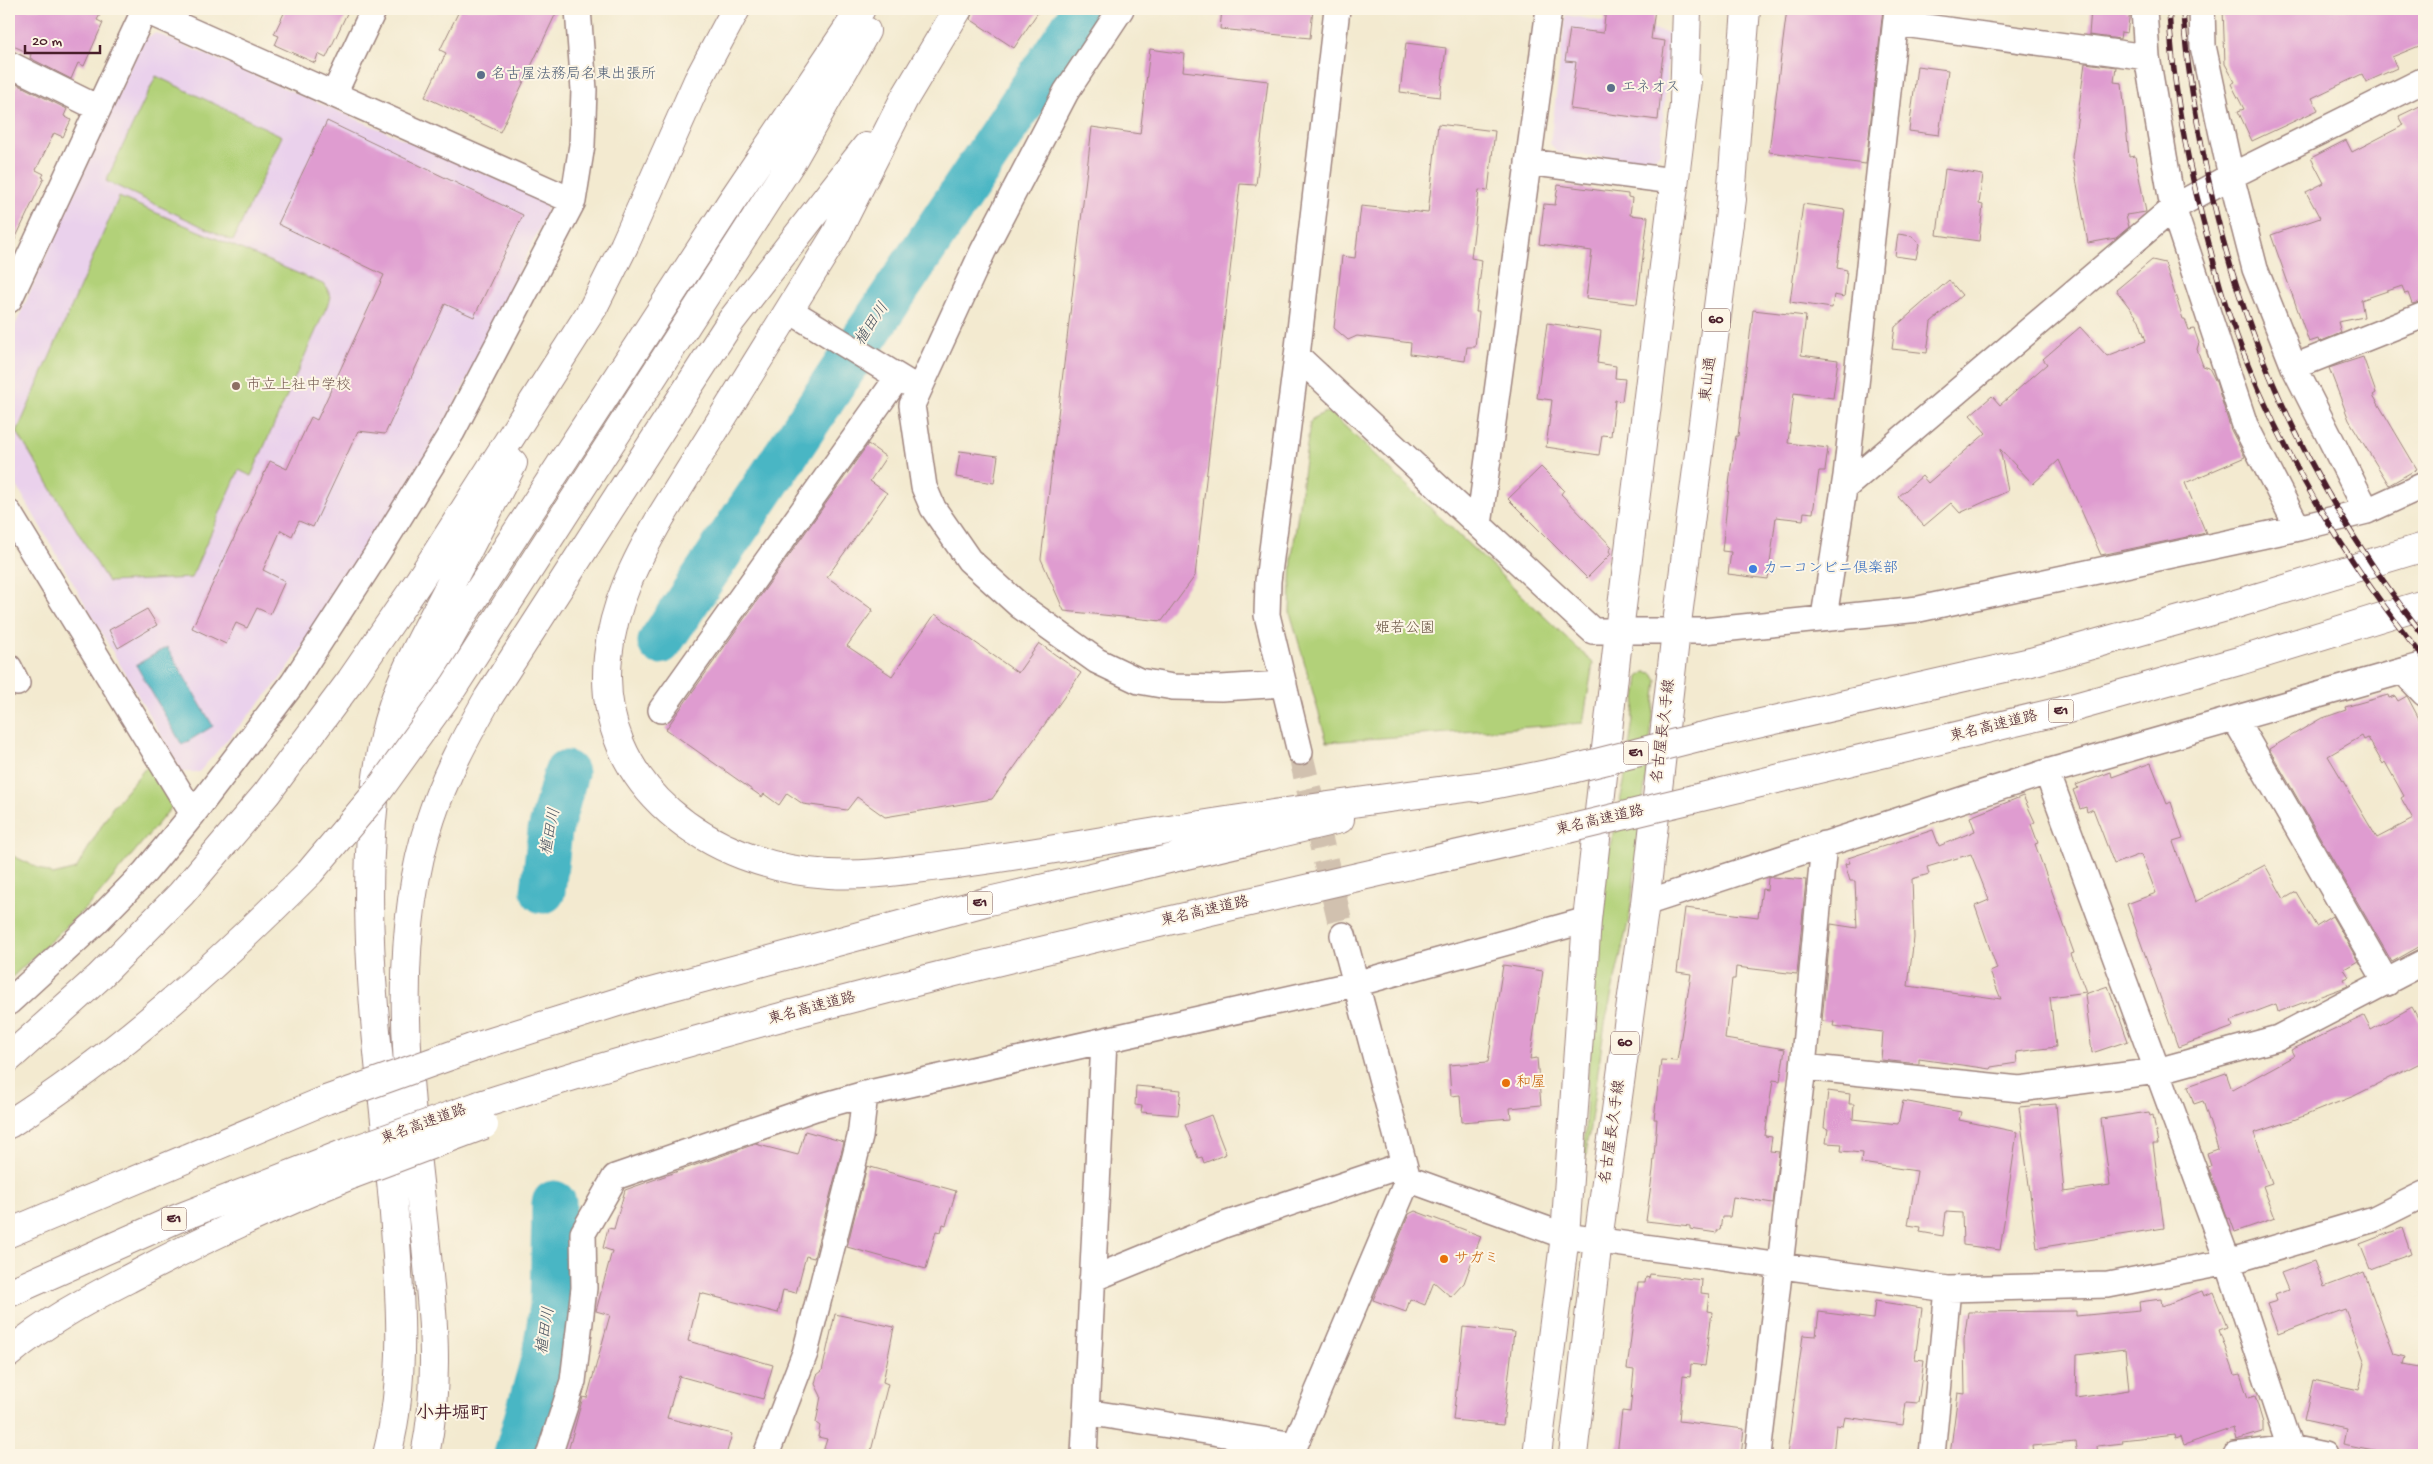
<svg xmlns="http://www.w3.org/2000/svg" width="2433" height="1464" font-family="'Gochi Hand','Klee One',sans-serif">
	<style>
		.built { fill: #ead1ec }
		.green { fill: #b2d179; stroke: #7e7852 }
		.water { fill: #49b6c4; stroke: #4a6a78 }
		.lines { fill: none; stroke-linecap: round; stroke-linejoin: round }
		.river { stroke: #49b6c4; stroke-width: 45 }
		.building { fill: #df9cd0; fill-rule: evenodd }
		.minor-tunnel { stroke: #d1c1af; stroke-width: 25; stroke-dasharray: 25 12; stroke-linecap: butt }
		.minor-casing { stroke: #9e847e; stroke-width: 28 }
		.major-casing { stroke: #9e847e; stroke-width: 30 }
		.highway-casing { stroke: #9e847e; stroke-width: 30 }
		.minor { stroke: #fff; stroke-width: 25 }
		.major { stroke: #fff; stroke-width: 28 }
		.highway { stroke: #fff; stroke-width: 28 }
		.rail-casing { stroke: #4a1f2b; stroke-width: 5.5 }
		.rail { stroke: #fcf5e5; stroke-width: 4; stroke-dasharray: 11; stroke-linecap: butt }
		.highway-bridge-casing { stroke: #9e847e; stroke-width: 30; stroke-linecap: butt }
		.highway-bridge { stroke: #fff; stroke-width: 28 }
		.service-dot { fill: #5c6f8a; stroke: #fcf5e5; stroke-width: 2 }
		.education-dot { fill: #8d6e63; stroke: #fcf5e5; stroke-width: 2 }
		.shop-dot { fill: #3f7fe0; stroke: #fcf5e5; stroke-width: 2 }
		.food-dot { fill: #e8710a; stroke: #fcf5e5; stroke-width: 2 }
		.labels { text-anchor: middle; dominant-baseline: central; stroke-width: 4; stroke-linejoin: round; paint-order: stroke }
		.shield { fill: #fcf5e5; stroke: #7f5f63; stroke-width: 1 }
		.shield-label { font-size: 14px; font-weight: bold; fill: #4a1f2b }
		.service-label { font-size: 15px; fill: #4e5e75; stroke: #fcf5e5; text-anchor: start }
		.street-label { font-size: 15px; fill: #4a1f2b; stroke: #fcf5e5 }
		.education-label { font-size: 15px; fill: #785e54; stroke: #fcf5e5; text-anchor: start }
		.shop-label { font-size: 15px; fill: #366cbe; stroke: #fcf5e5; text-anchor: start }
		.park-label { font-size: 15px; fill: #695442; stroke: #fcf5e5 }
		.food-label { font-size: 15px; fill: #c56008; stroke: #fcf5e5; text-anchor: start }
		.water-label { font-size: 16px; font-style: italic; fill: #4a5461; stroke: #fcf5e5 }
		.quarter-label { font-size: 18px; font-weight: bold; fill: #4a1f2b; stroke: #fcf5e5 }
	</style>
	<rect width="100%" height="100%" fill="#fcf5e5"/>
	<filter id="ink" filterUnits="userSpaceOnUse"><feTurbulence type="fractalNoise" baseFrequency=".02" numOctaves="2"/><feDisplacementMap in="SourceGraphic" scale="10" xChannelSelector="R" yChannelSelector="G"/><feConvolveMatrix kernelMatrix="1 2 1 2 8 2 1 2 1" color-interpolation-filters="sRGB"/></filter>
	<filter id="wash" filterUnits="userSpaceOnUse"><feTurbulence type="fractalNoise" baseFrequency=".0096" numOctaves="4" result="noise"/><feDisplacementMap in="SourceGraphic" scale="20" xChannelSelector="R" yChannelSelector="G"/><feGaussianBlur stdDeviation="1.12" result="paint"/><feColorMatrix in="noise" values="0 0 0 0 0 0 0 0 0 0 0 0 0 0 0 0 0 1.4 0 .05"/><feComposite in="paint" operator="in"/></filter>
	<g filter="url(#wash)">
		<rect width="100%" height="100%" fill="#f3ead0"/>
		<path class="built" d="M1566 15 1670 33 1660 153 1652 161 1558 153 1550 143Z
			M156 33 545 200 547 213 441 434 370 551 278 682 199 772H182L9 472V339L143 39Z"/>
		<path class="green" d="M156 76 282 136 233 241 106 181Z
			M119 197 325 285 331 297 251 476 239 470 191 578 108 582 17 432Z
			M1326 412 1332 414 1593 663 1583 723 1327 742 1290 612 1292 557 1310 423 1313 418Z
			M1645 672 1653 673 1657 680 1630 914 1605 1023 1582 1182 1598 901 1624 783 1639 677Z
			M147 766 175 803 96 898 9 980V854L53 875 76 869 112 808Z"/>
		<path class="water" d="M167 647 213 726 182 745 136 665Z"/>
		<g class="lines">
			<path class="river" d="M660 642 1085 9
				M543 891 550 831 566 773
				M516 1455 544 1356 552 1306 554 1203"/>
		</g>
		<g id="blocks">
			<path class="building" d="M9 9H103L97 20 103 23 84 66 78 63 71 79 30 58 31 54 9 44Z
				M286 9H349L326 58 318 54 315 63 275 45 279 36 274 34Z
				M460 9H558L500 132 425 97 446 53 440 50Z
				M974 9H1040L1014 48 970 19Z
				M1222 9H1313L1310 38 1220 29Z
				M1606 9H1655L1651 39 1665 41 1658 91H1661L1658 120 1570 109 1576 62 1565 61 1570 29 1603 33Z
				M1787 9H1883L1866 164 1769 152Z
				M2091 9H2126L2125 11 2130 12 2127 33 2121 32 2120 39 2089 35Z
				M2223 9H2424V44L2392 57 2397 68 2366 82 2362 74 2312 98 2318 110 2252 141 2238 111 2244 109 2231 84 2235 82 2225 64Z
				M1406 43 1446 48 1440 97 1400 92Z
				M1150 49 1185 54 1183 71 1268 81 1256 185 1240 184 1195 576 1162 621 1064 611 1041 559 1092 127 1140 134Z
				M2085 63 2116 67 2114 82 2122 83 2129 157 2135 156 2146 212 2126 215 2129 227 2116 238 2088 243 2072 157Z
				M1917 66 1948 70 1939 135 1909 131Z
				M17 84 67 109 64 116 71 120 63 137 54 133 36 170 44 174 42 177 44 178 9 252V102Z
				M2424 104V301L2412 304 2408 293 2405 294 2402 286 2361 300 2364 317 2338 322 2341 333 2319 342 2318 339 2309 342 2271 235 2320 218 2306 192 2324 183 2311 158 2346 140 2352 152 2404 125 2399 116Z
				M327 121 523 215 474 317 445 304 385 434 358 431 313 527 299 521 292 536 281 530 263 570 285 581 270 614 257 608 247 628 236 623 226 644 192 628 270 461 287 469 311 417 317 420 384 275 278 224Z
				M1438 124 1495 131 1488 191 1479 190 1471 258 1482 260 1476 312H1479L1475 347H1467L1465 361 1410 354 1411 343 1357 336 1348 340 1334 328 1342 256 1355 258 1361 206 1428 213Z
				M1945 169 1983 175 1979 204 1983 205 1979 241 1937 235Z
				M1558 185 1628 194V197L1632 198 1630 215 1648 217 1637 304 1586 298 1592 251 1539 244 1544 204 1555 205Z
				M1803 204 1845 210 1837 268 1847 270 1844 297 1834 295 1832 308 1790 302Z
				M1898 234 1912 236 1919 244 1916 259 1895 256Z
				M2152 260 2165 263 2183 319H2185L2189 330 2194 329 2199 343 2197 349 2203 366 2209 368 2216 382 2231 430 2245 457 2185 483 2206 533 2101 555 2059 460 2033 484 2000 449 2008 491 1960 513 1951 503 1924 526 1898 497 1922 476 1928 483 1986 433 1970 415 1992 396 2000 405 2047 364 2043 359 2080 327 2107 356 2146 341 2139 320 2116 290Z
				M1949 280 1962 295 1931 322 1927 353 1892 349 1895 327Z
				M1753 310 1806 316 1801 355 1838 360 1833 398 1794 393 1788 443 1828 448 1825 471H1819L1813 513 1804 512 1803 520 1776 517 1768 579 1728 574 1731 552 1722 551 1731 467 1736 436H1738Z
				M1547 323 1601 331 1597 363 1616 366 1615 378 1625 379 1622 401 1615 400 1611 436 1602 435 1599 455 1546 447 1552 400 1537 398Z
				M2363 357 2376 393 2373 395 2417 469 2389 485 2349 420 2329 368Z
				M868 444 886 457 870 481 887 493 827 577 873 610 847 646 892 676 935 614 1018 673 1039 643 1081 673 992 799 885 817 857 797 847 810 803 804 787 793 779 805 764 794 762 797 666 729Z
				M960 451 998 456 994 483 956 477Z
				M1541 467 1564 490 1561 494 1612 547 1609 551 1611 554 1587 578 1508 499Z
				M147 609 157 625 118 648 109 630Z
				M2388 695 2389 698 2395 696 2398 701 2407 696 2424 728V944L2392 962 2269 749 2320 719 2346 710 2345 707ZM2362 736 2364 740 2368 738 2383 764 2385 762 2404 796 2401 798 2413 819 2377 838 2328 756Z
				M2151 763 2167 804 2171 802 2183 839 2173 842 2195 902 2265 865 2284 899 2296 892 2316 926 2332 916 2358 961 2344 969 2349 977 2344 979 2348 986 2278 1012 2276 1004 2231 1021 2233 1027 2178 1047 2127 904 2156 893 2141 854 2114 864 2093 809 2087 812 2086 807 2080 809 2073 790 2078 788 2076 785 2111 772 2112 777Z
				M2023 796 2035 822 2031 824 2038 843 2035 844 2074 953 2071 954 2086 992 2050 997 2056 1047 2016 1052 2017 1063 1991 1067 1990 1069 1919 1059V1064L1881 1060 1883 1032 1833 1026 1834 1022 1822 1021 1831 924 1857 928 1855 881H1850L1845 864 1850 863 1848 858 1933 830 1939 846 1975 831 1970 817ZM1971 854 1989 900 1975 906 1997 969 1990 972 2001 999 1908 986 1914 938 1912 879 1929 874 1927 867Z
				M1772 877 1806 880 1797 974 1736 967 1735 979H1732L1725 1039 1785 1049 1780 1081 1773 1080 1765 1136 1772 1137 1770 1151 1779 1152 1773 1203 1733 1197 1730 1217H1722L1720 1230H1717V1233L1690 1229V1226L1646 1221 1653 1170 1657 1119H1654L1661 1060 1677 1061 1691 974 1677 972 1685 908 1758 917 1762 889 1767 890 1768 878Z
				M1503 965 1543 971 1530 1059 1537 1058 1541 1105 1510 1108 1511 1118 1462 1122 1460 1095 1451 1096 1449 1065 1488 1062Z
				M2108 986 2128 1041 2092 1053 2085 994Z
				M2412 1007 2424 1029V1061L2354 1096 2296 1119 2254 1133 2272 1183 2263 1186 2275 1218 2235 1232 2230 1218 2227 1219 2208 1167 2211 1166 2207 1153 2218 1149 2203 1101 2194 1104 2188 1086 2226 1073 2232 1090 2294 1056 2291 1050 2364 1016 2371 1030Z
				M1136 1086 1181 1090 1178 1115 1141 1112 1142 1106 1135 1105Z
				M1828 1091 1850 1094 1849 1104H1854L1853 1119 1898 1124 1903 1101 1961 1112 1959 1120 2017 1132 2000 1250 1963 1245 1962 1213 1946 1212 1943 1236 1920 1232 1921 1227 1908 1225 1917 1171 1861 1163 1862 1153 1841 1151 1842 1144 1826 1143 1828 1129 1824 1128Z
				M2056 1104 2064 1192 2110 1185 2101 1119 2149 1112 2150 1116 2153 1115 2158 1144H2153L2164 1228 2037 1248 2019 1107Z
				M1211 1115 1226 1154 1204 1163 1202 1157 1198 1158 1185 1125Z
				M805 1131 844 1142 814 1258 806 1256 796 1293 783 1290 778 1313 700 1293 688 1341 773 1365 763 1399 679 1376 667 1418 732 1434 726 1455H567L583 1397 587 1398 610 1315 596 1311 612 1251 603 1248 608 1228 614 1229 625 1190 755 1144 798 1155Z
				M867 1166 956 1191 946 1225 943 1224 941 1232 936 1231 926 1269 847 1247Z
				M1415 1211 1481 1236 1464 1283 1451 1297 1434 1282 1425 1305 1410 1299 1406 1312 1373 1300 1409 1214Z
				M2402 1228 2411 1254 2370 1269 2360 1244Z
				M2314 1261 2324 1287 2364 1272 2394 1354 2405 1357 2403 1364 2424 1368V1455H2399L2343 1444 2346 1429 2304 1420 2313 1380 2359 1390 2365 1363 2345 1309 2278 1334 2267 1304 2277 1301 2275 1295 2288 1290 2281 1273Z
				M1650 1274 1702 1280 1701 1293 1709 1294 1707 1311 1712 1312 1705 1366 1691 1364 1690 1377 1683 1376 1679 1421 1744 1429 1741 1455H1617L1622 1411 1630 1412 1634 1370 1627 1369 1638 1283H1645L1646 1277 1649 1278Z
				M2202 1291 2204 1296 2213 1292 2227 1327 2219 1330 2235 1375 2240 1374 2248 1398 2255 1396 2263 1423V1432L2236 1440 2233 1428 2184 1445 2181 1436 2176 1438 2175 1434 2122 1440 2123 1443 2097 1446 2098 1455H2077L2075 1442 2033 1446 2034 1455H1950L1958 1393 1965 1394 1964 1340 1968 1312 2076 1311V1316L2140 1310 2139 1302 2161 1299 2162 1306ZM2125 1349 2129 1390 2076 1398 2077 1355Z
				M1875 1301 1922 1308 1915 1359 1924 1360 1918 1403 1906 1402 1903 1425 1845 1417 1843 1426 1836 1425 1833 1455H1787L1803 1335 1816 1336 1819 1312 1873 1319Z
				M835 1314 894 1327 883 1382 888 1384 870 1455H822L827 1439 818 1437 820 1426 816 1423 821 1396 815 1384 817 1375 822 1371Z
				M1463 1327 1514 1332 1503 1425 1453 1420Z"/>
		</g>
	</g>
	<g filter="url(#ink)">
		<use href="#blocks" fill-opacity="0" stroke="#9e847e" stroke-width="1"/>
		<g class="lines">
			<path class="minor-tunnel" d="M1300 752 1343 935"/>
			<g class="minor-casing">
				<path id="minor" d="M1121 9 1066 92 983 251 912 405 924 487 933 508 969 560 1020 606 1097 661 1139 681 1173 687 1221 688 1284 684
					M2144 9 2147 57 2173 208 2245 425 2298 528
					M2202 9 2203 46 2231 176 2255 269 2294 367 2367 511
					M144 10 573 201
					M1896 23 2147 57
					M9 64 98 108
					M334 94 374 9
					M1528 162 1673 181
					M9 300 145 9
					M789 310 913 386
					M1297 356 1593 631H1703L1919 609 2298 528 2367 511 2424 485
					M2294 367 2424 315
					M1844 488 2173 208 2231 176 2424 80
					M9 513 193 814
					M1479 525 1549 9
					M1824 617 1846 476 1897 9
					M9 667 17 683
					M2403 671 2424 693
					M661 710 898 377
					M2235 719 2387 983
					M1300 752 1267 615 1268 581 1297 356 1337 9
					M2047 772 2228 1262 2290 1448 2289 1455
					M1645 903 2047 772 2424 665
					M9 1002 96 922 145 872 193 814 293 683 378 552 452 432 573 201 582 145 584 90 578 9
					M1803 1067 2020 1089 2157 1071 2278 1038 2424 962
					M1408 1179 1565 1236 1948 1289 2108 1285 2228 1262 2374 1219 2424 1194
					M1092 1279 1224 1225 1403 1165
					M1086 1412 1295 1445
					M549 1455 573 1381 584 1288 583 1233 615 1177 815 1108 865 1094 1355 984 1587 920
					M766 1455 805 1353 860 1137 865 1094
					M1084 1455 1104 1041
					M1294 1455 1295 1445 1408 1179 1343 935
					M1758 1455 1803 1067 1824 844
					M1932 1455 1948 1289
					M2236 1455 2290 1448 2324 1455"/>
			</g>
			<g class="major-casing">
				<path id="major" d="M1537 1455 1565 1236 1587 920 1619 631 1687 80
					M1573 1455 1598 1240 1645 903 1676 631 1732 199"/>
			</g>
			<g class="highway-casing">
				<path id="highway" d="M958 9 904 99 835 236 662 515C636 560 613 605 608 657 595 786 711 867 829 874 860 876 892 872 923 868 989 861 1055 849 1121 838 1245 817 1369 800 1494 784
					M1684 103 1687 9
					M756 217 792 161 866 31
					M1729 223 1746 9
					M1699 737 2031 662 2226 607 2424 547
					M400 757C414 706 436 661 463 615L731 202 861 9
					M1477 788 1572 769
					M1693 799 2061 711 2239 661 2424 604
					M472 1048 640 995 989 901 1340 819
					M9 1058 98 978 181 894 267 793 351 680 419 581 593 308 624 246 698 80 736 9
					M480 1105C837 991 1203 913 1568 829
					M9 1124C120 1053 217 965 310 872
					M9 1233 326 1100
					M9 1293 176 1219 343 1154
					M9 1353C44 1323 87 1300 128 1279 200 1240 275 1206 351 1175
					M387 1455C407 1377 400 1294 394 1214 381 1057 351 894 384 737 395 686 420 642 444 596 467 552 490 507 513 463
					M425 1455C443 1370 430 1286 421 1200 407 1078 391 936 431 818 445 775 466 737 488 698L731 321 866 147"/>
			</g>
			<use href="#minor" class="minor"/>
			<use href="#major" class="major"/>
			<use href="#highway" class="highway"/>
			<g class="rail-casing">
				<path id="rail" d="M2169 9C2172 80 2185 152 2203 221 2211 251 2218 282 2228 312 2272 438 2340 554 2424 658
					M2183 9C2185 52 2192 94 2200 136 2232 322 2308 488 2424 636"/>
			</g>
			<use href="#rail" class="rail"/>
			<g class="highway-bridge-casing">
				<path id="highway-bridge" d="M1572 769 1699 737
					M1568 829 1693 799
					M310 872 379 790 454 686 756 217
					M326 1100 472 1048
					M343 1154 480 1105
					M351 1175 484 1125"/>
			</g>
			<use href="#highway-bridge" class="highway-bridge"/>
		</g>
	</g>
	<g class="service-dot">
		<circle cx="481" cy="75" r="5"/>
		<circle cx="1611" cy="88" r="5"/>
	</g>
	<circle class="education-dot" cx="236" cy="386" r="5"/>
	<circle class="shop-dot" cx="1753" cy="569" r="5"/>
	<g class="food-dot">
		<circle cx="1506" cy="1083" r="5"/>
		<circle cx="1444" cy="1259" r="5"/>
	</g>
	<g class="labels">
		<g class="shield">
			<rect x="1702" y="308.5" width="28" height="23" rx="4"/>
			<rect x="2048.5" y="699.5" width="25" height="23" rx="4"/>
			<rect x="1623.5" y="741.5" width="25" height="23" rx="4"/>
			<rect x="967.5" y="891.5" width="25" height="23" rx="4"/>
			<rect x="1611" y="1031.5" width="28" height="23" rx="4"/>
			<rect x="161.5" y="1207.5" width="25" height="23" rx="4"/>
		</g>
		<g class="shield-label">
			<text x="1716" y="320">60</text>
			<text x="2061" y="711">E1</text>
			<text x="1636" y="753">E1</text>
			<text x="980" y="903">E1</text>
			<text x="1625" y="1043">60</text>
			<text x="174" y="1219">E1</text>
		</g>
		<g class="service-label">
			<text x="491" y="75">名古屋法務局名東出張所</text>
			<text x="1621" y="88">エネオス</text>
		</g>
		<g class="street-label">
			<text transform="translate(1709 379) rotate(-83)">東山通</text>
			<text transform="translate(1994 727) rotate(-14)">東名高速道路</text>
			<text transform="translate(1664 731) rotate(-83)">名古屋長久手線</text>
			<text transform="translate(1600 821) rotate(-13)">東名高速道路</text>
			<text transform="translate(1205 912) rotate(-13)">東名高速道路</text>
			<text transform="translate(812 1009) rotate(-15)">東名高速道路</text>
			<text transform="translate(424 1125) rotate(-20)">東名高速道路</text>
			<text transform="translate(1613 1132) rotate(-82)">名古屋長久手線</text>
		</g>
		<g class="education-label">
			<text x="246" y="386">市立上社中学校</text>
		</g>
		<g class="shop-label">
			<text x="1763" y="569">カーコンビニ倶楽部</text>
		</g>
		<g class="park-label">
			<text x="1405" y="629">姫若公園</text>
		</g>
		<g class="food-label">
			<text x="1516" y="1083">和屋</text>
			<text x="1454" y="1259">サガミ</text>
		</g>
		<g class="water-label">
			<text transform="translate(873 325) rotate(-56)">植田川</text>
			<text transform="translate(552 832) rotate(-79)">植田川</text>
			<text transform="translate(547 1331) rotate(-81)">植田川</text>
		</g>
		<g class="quarter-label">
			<text x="452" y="1414">小井堀町</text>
		</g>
	</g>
	<rect width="2433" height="1464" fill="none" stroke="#fcf5e5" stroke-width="30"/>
	<path d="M25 45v8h75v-8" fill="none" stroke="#4a1f2b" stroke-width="2.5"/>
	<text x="32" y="45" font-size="15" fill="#4a1f2b" stroke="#fcf5e5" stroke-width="4" paint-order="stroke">20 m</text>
</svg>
